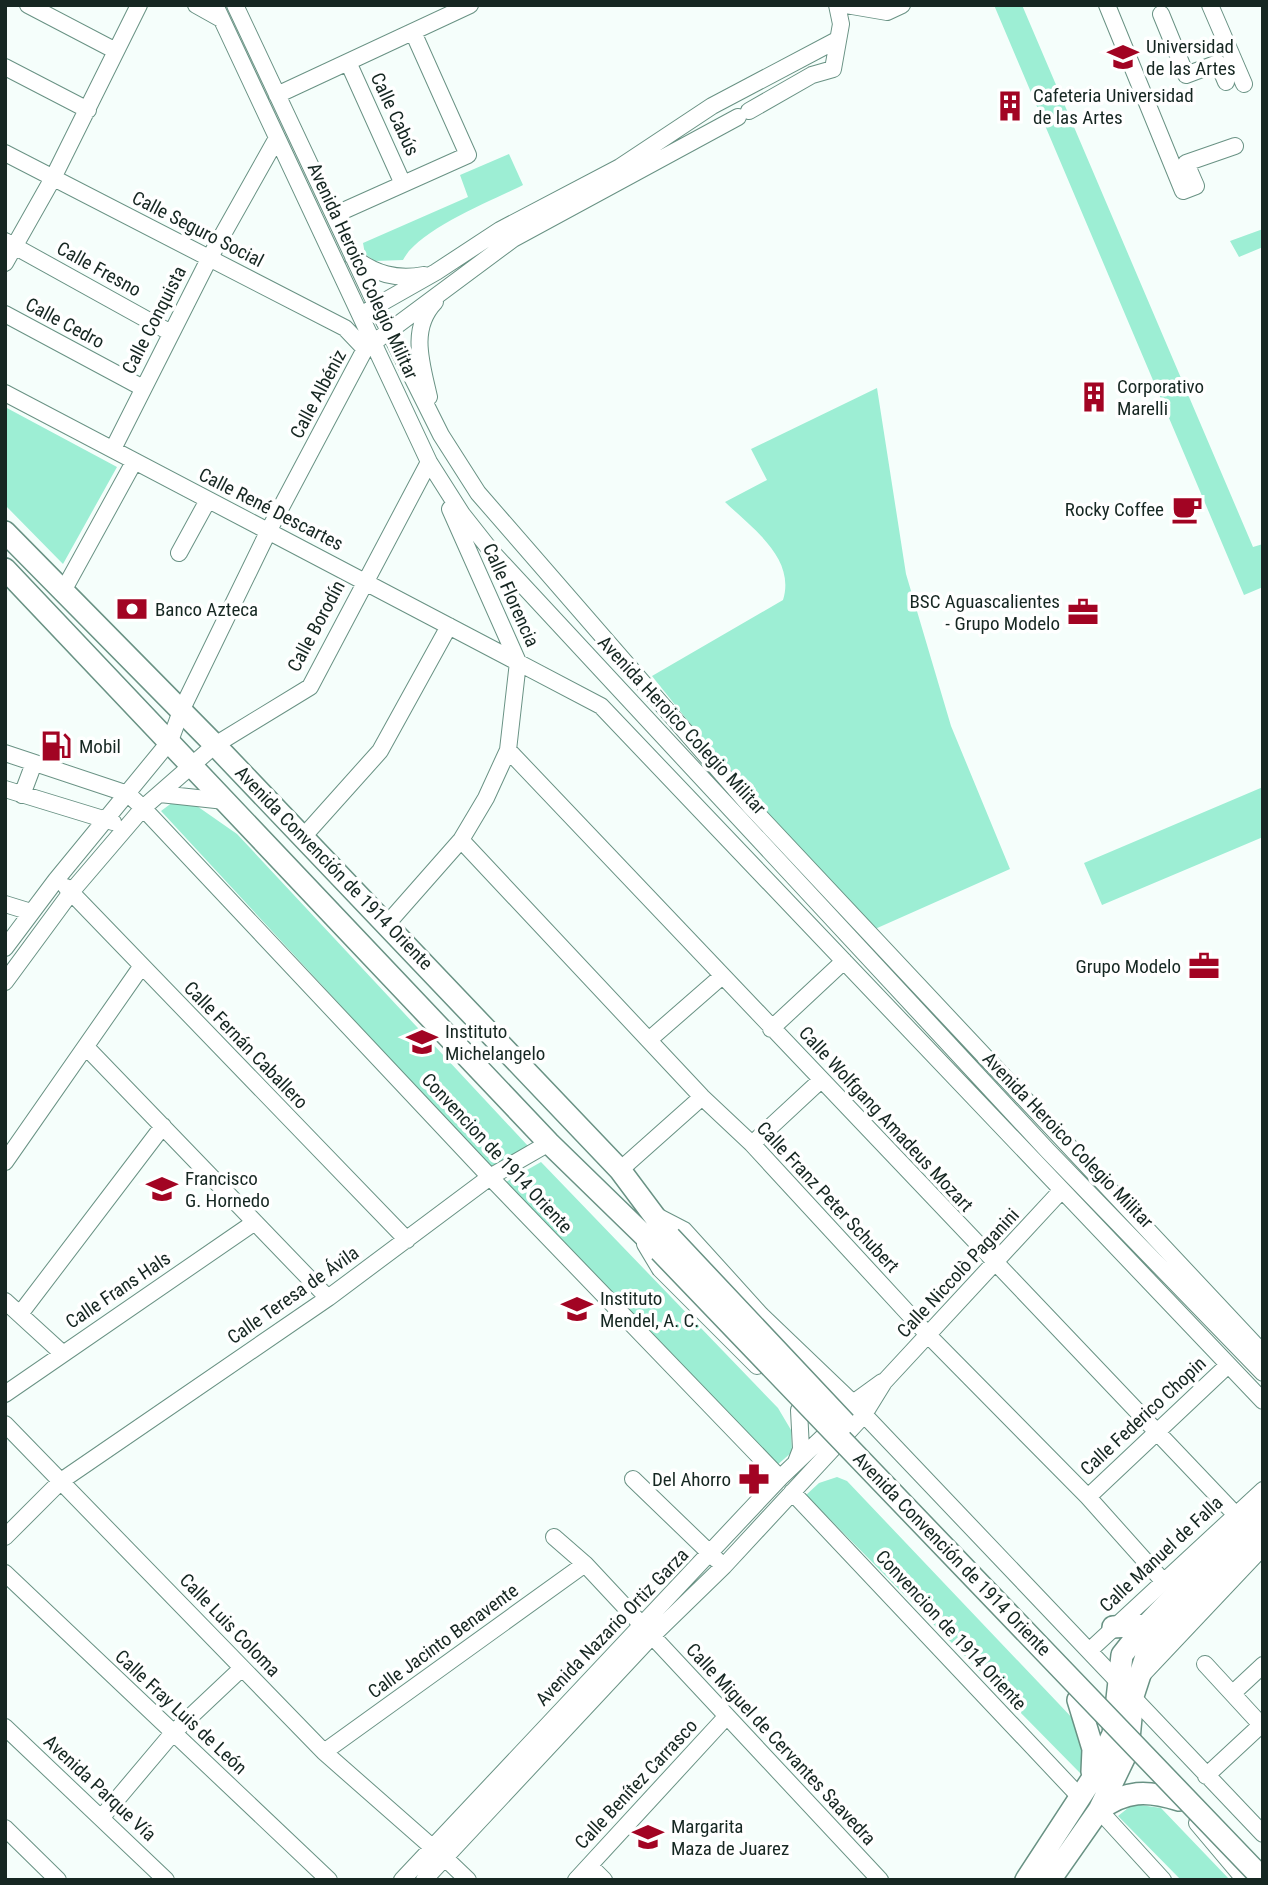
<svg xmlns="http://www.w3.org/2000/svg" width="1268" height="1885" font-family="'Roboto Condensed',sans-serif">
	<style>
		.green { fill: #9deed4 }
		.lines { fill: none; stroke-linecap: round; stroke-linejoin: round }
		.minor-casing { stroke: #699284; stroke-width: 18 }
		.major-casing { stroke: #699284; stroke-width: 24 }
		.minor { stroke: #fff; stroke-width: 16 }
		.major { stroke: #fff; stroke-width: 21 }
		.major-bridge-casing { stroke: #699284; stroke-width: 24; stroke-linecap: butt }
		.major-bridge { stroke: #fff; stroke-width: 21 }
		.labels { text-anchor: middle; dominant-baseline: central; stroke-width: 7; stroke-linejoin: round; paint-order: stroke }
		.poi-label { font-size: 19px; fill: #162722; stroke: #fff; text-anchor: start }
		.street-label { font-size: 19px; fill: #162722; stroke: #fff }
	</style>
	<rect width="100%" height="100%" fill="#f5fefb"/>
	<path class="green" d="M994 5H1022L1253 547 1263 544V587L1244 595Z
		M509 154 523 185C492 201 419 229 403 260L375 261 365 254 363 243 468 197 460 175Z
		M1263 229V247L1239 257 1230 241Z
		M877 388 906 574 951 726 1010 869 875 929 732 776 652 676 783 600C796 558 752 528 725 502L767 480 751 449Z
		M5 407 117 467 63 564 5 505Z
		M1263 787V837L1102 905 1084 863Z
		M173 802 194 804 237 834 528 1146 490 1167 161 811Z
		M541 1162 778 1408 791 1430 792 1452 776 1466 506 1182Z
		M837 1477 847 1481 1077 1723 1086 1751 1082 1775 806 1495 819 1483Z
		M1133 1804 1161 1808 1230 1880H1181L1118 1816Z"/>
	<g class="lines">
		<g class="minor-casing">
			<path id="minor" d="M28 5 116 51
				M196 5 221 19
				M215 5 429 462 462 514 492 552 1048 1151 1263 1373
				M235 5 376 305 441 435 478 493 750 806 1263 1353
				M846 5 887 12 902 5
				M1107 5 1183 191 1196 186 1186 163 1235 146
				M1210 5 1244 84
				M1161 14 1186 75 1218 63 1226 82
				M348 62 403 184
				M5 67 88 110
				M277 95 470 5
				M749 111 812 75 833 69 841 24 837 5
				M5 153 345 328 365 349
				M334 215 468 155 413 32
				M5 241 171 333
				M353 257C375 274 396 280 424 275
				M5 263 53 178 139 5
				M369 310 436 272 500 230 620 167 712 106 835 41
				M5 314 143 388
				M5 393 601 706 1263 1401
				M429 397C422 365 409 329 435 302
				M113 449 209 259 277 138
				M179 553 208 500
				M62 593 134 462
				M508 750 1235 1514
				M5 753 128 794 143 808 490 1177 780 1478
				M5 789 113 822
				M160 794 225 801
				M22 795 34 763
				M303 837 380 751 449 626
				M461 840 702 1097 752 1144 929 1336 1088 1497 1164 1582
				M66 887 407 1240
				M5 904 31 912
				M387 924 461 840 486 798 508 750 518 662 450 509
				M5 948 56 880 170 741 181 711 269 530 365 349 513 239 738 117
				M5 982 72 891 143 808 215 745 310 687 429 462
				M771 1029 844 961
				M650 1039 721 977
				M86 1047 328 1298
				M752 1144 821 1080
				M5 1162 141 967
				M620 1170 702 1097
				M655 1215 684 1230 761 1315 853 1403 1263 1834
				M645 1244 660 1269 757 1366
				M5 1301 62 1353
				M20 1314 163 1126
				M5 1394 255 1222
				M5 1424 324 1752 432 1847
				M796 1462 801 1449 799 1410
				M633 1479 717 1560
				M792 1492 1080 1797
				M1088 1497 1227 1366
				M5 1537 61 1481 328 1298 490 1177 549 1143
				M554 1537 585 1564 880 1880
				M5 1573 329 1880
				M1089 1651 1263 1490
				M1205 1664 1263 1727
				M1142 1675 1263 1547
				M1233 1693 1263 1665
				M5 1727 166 1880
				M324 1752 585 1564
				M1206 1776 1261 1725
				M1099 1810 1163 1880
				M102 1817 172 1734 242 1668
				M1197 1823 1245 1880
				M5 1828 58 1880
				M445 1858 468 1880
				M590 1866 604 1880
				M402 1880 780 1478 824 1436 853 1403 882 1382
				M424 1880 651 1637 724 1566 863 1416 884 1382 1060 1192
				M576 1880 726 1717"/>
		</g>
		<g class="major-casing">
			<path id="major" d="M5 532 215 745 620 1170 670 1237
				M5 569 549 1143 660 1251
				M1113 1627 1148 1625
				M1078 1700 1093 1749 1092 1772
				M1099 1810C1126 1790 1147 1790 1179 1800
				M1026 1880 1092 1779 1113 1734 1122 1655 1141 1631 1198 1571 1263 1510
				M1050 1880 1099 1810 1128 1750 1133 1696 1148 1650 1169 1623 1263 1532"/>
		</g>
		<use href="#minor" class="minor"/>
		<use href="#major" class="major"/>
		<g class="major-bridge-casing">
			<path id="major-bridge" d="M670 1237 845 1423
				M660 1251 1263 1879"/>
		</g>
		<use href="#major-bridge" class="major-bridge"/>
	</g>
	<defs>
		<g id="university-bare" transform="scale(2.415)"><path d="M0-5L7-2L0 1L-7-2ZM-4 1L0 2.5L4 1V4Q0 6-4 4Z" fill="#a20423" stroke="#fff" stroke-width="2.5" paint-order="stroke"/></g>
		<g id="building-bare" transform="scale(2.415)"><path d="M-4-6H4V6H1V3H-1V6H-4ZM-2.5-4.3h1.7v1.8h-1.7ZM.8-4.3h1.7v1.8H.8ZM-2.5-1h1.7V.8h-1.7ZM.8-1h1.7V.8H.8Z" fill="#a20423" stroke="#fff" stroke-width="2.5" paint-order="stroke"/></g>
		<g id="cafe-bare" transform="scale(2.415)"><path d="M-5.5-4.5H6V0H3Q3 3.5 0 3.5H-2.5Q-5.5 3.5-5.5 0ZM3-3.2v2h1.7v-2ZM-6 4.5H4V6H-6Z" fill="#a20423" stroke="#fff" stroke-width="2.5" paint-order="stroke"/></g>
		<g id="bank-bare" transform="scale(2.415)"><path d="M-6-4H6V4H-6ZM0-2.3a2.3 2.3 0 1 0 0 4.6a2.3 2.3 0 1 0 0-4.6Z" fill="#a20423" stroke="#fff" stroke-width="2.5" paint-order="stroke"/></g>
		<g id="office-bare" transform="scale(2.415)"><path d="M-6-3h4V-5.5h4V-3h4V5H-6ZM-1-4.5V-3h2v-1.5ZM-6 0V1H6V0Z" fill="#a20423" stroke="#fff" stroke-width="2.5" paint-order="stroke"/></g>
		<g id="fuel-bare" transform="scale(2.415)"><path d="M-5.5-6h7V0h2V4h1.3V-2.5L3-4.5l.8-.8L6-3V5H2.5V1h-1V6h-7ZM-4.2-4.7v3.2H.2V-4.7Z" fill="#a20423" stroke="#fff" stroke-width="2.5" paint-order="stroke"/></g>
		<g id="school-bare" transform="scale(2.415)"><path d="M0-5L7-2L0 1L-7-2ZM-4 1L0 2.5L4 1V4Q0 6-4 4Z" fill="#a20423" stroke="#fff" stroke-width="2.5" paint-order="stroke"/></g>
		<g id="pharmacy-bare" transform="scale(2.415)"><path d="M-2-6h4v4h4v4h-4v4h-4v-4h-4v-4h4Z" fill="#a20423" stroke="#fff" stroke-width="2.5" paint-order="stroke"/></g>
	</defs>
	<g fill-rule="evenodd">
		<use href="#university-bare" x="1123" y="57"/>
		<use href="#building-bare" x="1010" y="106"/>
		<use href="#building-bare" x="1094" y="397"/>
		<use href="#cafe-bare" x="1187" y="509"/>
		<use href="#bank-bare" x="132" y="609"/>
		<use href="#office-bare" x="1083" y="612"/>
		<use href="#fuel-bare" x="56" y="746"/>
		<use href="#office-bare" x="1204" y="966"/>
		<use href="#school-bare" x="422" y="1042"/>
		<use href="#school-bare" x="162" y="1189"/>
		<use href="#university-bare" x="577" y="1309"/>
		<use href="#pharmacy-bare" x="754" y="1479"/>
		<use href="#school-bare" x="648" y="1837"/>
	</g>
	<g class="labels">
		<g class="poi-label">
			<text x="1146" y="46">Universidad<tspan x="1146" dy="22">de las Artes</tspan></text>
			<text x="1033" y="95">Cafeteria Universidad<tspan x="1033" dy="22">de las Artes</tspan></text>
			<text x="1117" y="386">Corporativo<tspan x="1117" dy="22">Marelli</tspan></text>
			<text x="1164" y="509" text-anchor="end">Rocky Coffee</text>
			<text x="1060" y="601" text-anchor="end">BSC Aguascalientes<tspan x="1060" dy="22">- Grupo Modelo</tspan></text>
			<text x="155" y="609">Banco Azteca</text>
			<text x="79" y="746">Mobil</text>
			<text x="1181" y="966" text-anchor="end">Grupo Modelo</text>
			<text x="445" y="1031">Instituto<tspan x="445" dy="22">Michelangelo</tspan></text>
			<text x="185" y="1178">Francisco<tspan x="185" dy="22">G. Hornedo</tspan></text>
			<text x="600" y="1298">Instituto<tspan x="600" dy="22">Mendel, A. C.</tspan></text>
			<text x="731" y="1479" text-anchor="end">Del Ahorro</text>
			<text x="671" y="1826">Margarita<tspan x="671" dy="22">Maza de Juarez</tspan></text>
		</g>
		<g class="street-label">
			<text transform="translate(395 114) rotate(65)">Calle Cabús</text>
			<text transform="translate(198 229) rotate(27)">Calle Seguro Social</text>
			<text transform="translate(99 269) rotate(29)">Calle Fresno</text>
			<text transform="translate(363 271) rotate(65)">Avenida Heroico Colegio Militar</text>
			<text transform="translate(154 320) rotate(-63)">Calle Conquista</text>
			<text transform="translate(65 323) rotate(28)">Calle Cedro</text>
			<text transform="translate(318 394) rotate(-62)">Calle Albéniz</text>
			<text transform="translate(271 509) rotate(27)">Calle René Descartes</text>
			<text transform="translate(511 595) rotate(66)">Calle Florencia</text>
			<text transform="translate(316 626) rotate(-62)">Calle Borodín</text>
			<text transform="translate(682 725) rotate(47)">Avenida Heroico Colegio Militar</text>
			<text transform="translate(334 868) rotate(46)">Avenida Convención de 1914 Oriente</text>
			<text transform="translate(246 1045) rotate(46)">Calle Fernán Caballero</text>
			<text transform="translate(886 1119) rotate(47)">Calle Wolfgang Amadeus Mozart</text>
			<text transform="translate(1068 1140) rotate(46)">Avenida Heroico Colegio Militar</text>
			<text transform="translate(497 1153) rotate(47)">Convencion de 1914 Oriente</text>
			<text transform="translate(828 1197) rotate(47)">Calle Franz Peter Schubert</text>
			<text transform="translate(958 1273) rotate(-47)">Calle Niccolò Paganini</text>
			<text transform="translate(118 1290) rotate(-34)">Calle Frans Hals</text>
			<text transform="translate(293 1295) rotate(-35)">Calle Teresa de Ávila</text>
			<text transform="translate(1143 1416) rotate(-43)">Calle Federico Chopin</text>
			<text transform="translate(952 1554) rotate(46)">Avenida Convención de 1914 Oriente</text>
			<text transform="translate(1161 1554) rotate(-43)">Calle Manuel de Falla</text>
			<text transform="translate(230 1625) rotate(46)">Calle Luis Coloma</text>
			<text transform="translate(612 1627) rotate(-46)">Avenida Nazario Ortiz Garza</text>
			<text transform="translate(951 1630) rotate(47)">Convencion de 1914 Oriente</text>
			<text transform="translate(443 1641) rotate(-36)">Calle Jacinto Benavente</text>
			<text transform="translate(181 1712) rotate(43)">Calle Fray Luis de León</text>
			<text transform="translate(781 1744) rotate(47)">Calle Miguel de Cervantes Saavedra</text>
			<text transform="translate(636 1784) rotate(-47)">Calle Benítez Carrasco</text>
			<text transform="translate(100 1788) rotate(43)">Avenida Parque Vía</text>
		</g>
	</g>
	<rect width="1268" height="1885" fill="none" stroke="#162722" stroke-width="14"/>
</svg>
